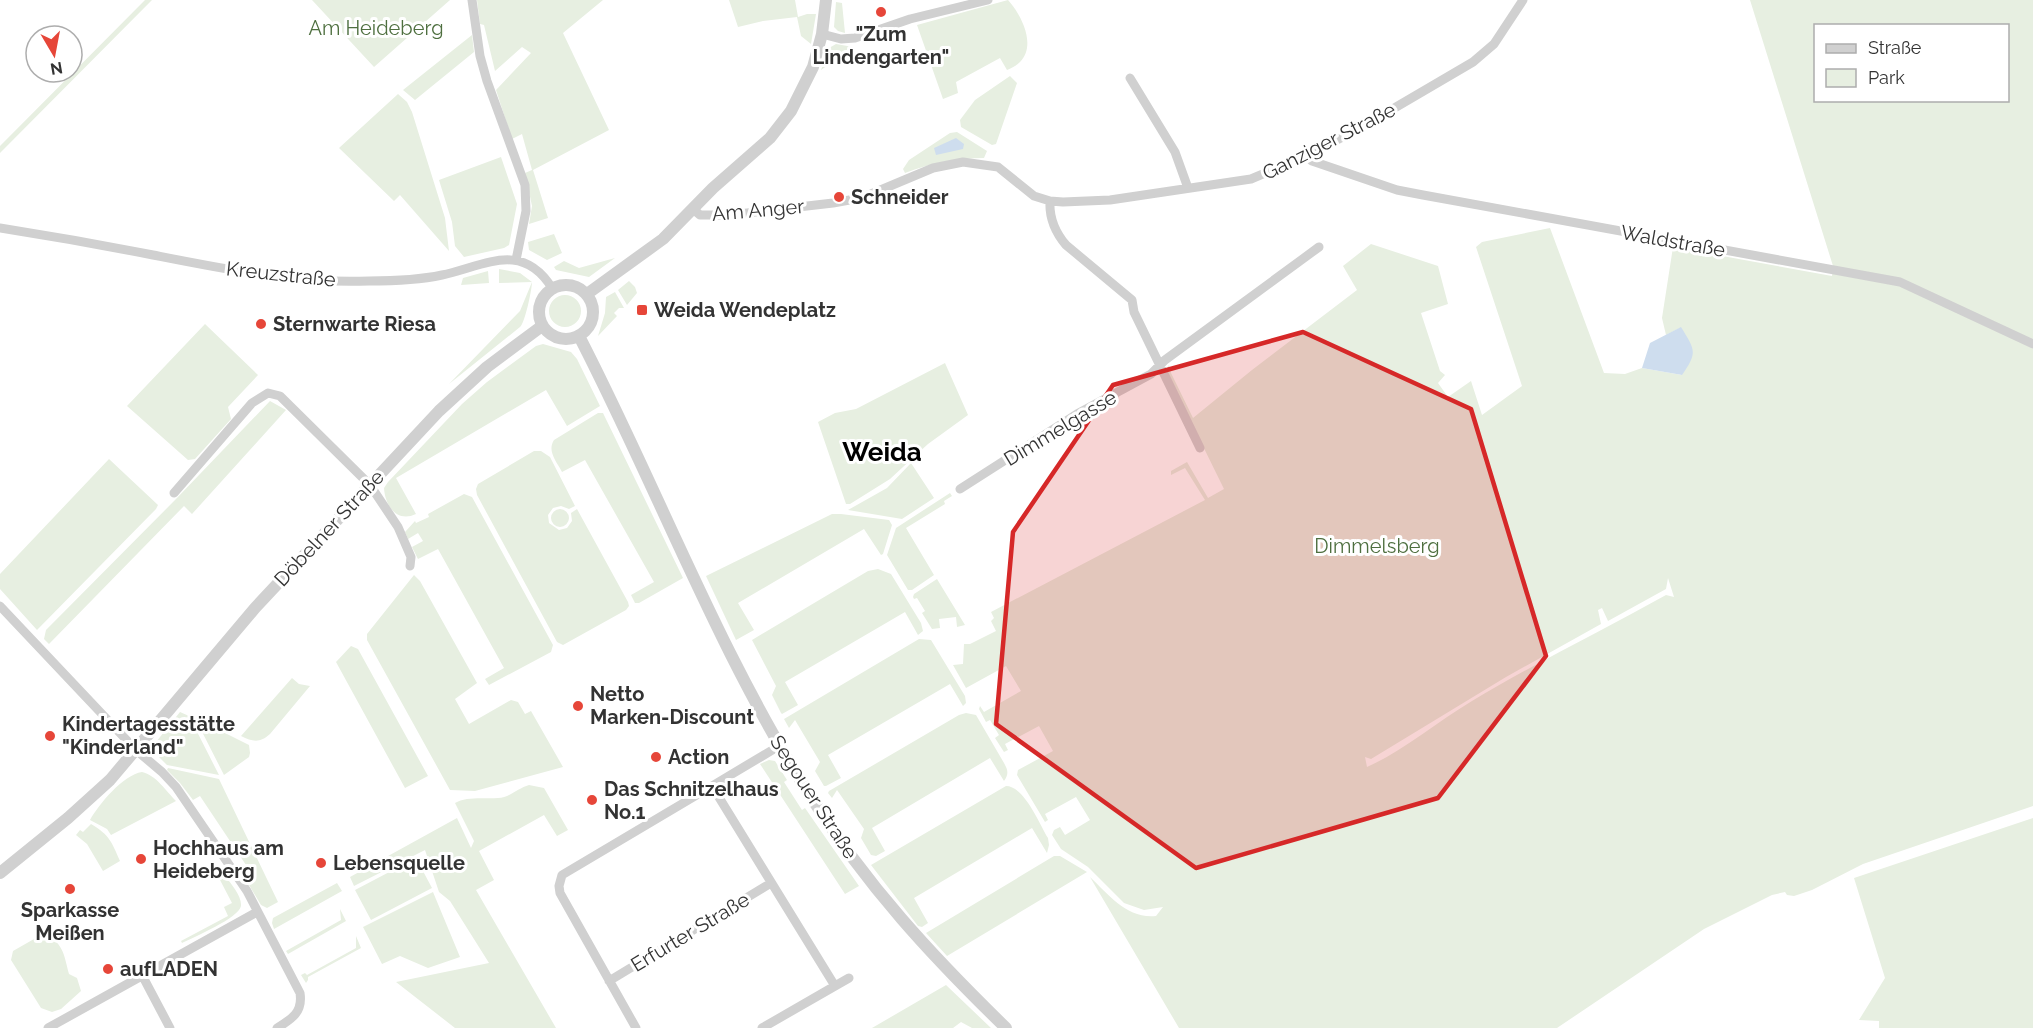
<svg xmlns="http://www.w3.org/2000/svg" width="2033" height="1028" font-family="Raleway,sans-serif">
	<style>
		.green { fill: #e7efe1; fill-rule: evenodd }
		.water { fill: #ceddee }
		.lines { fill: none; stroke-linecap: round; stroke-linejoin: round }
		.minor { stroke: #d0d0d0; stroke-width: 9 }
		.tertiary { stroke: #d0d0d0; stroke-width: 12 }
		.marked { fill: #d62828; fill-opacity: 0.2; stroke: #d62828; stroke-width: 4.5; stroke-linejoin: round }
		.poi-dot { fill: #e64639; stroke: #fff; stroke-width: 2 }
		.labels { text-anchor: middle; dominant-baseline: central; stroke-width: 6; stroke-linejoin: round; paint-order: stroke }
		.park-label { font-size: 20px; fill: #4e6f3f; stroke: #fff }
		.poi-label { font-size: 20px; font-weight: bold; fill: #333; stroke: #fff; text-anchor: start }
		.street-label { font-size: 20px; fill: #333; stroke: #fff }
		.district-label { font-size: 26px; font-weight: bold; fill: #000; stroke: #fff }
	</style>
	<rect width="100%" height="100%" fill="#fff"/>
	<path class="green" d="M145 0H152L0 153V146Z
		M312 0H450L374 67Z
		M477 0H603L563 33 609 130 533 170 548 218 529 224 532 206 525 173 532 170 522 134 512 139 496 90 531 53 522 47 495 71 484 25 480 24Z
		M729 0H795L798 17 807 14H816L811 44 801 36 797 17 763 21 738 27Z
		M1008 0C1021 14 1037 45 1020 62 1016 66 1012 68 1007 70L1000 58 956 82 958 93 943 99 917 25Z
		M1750 0H2033V806L1863 864 1812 890 1794 896 1787 895 1785 892 1772 895 1704 929 1557 1028H1179L1090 877C1109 895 1127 919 1156 916L1163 907 1144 910 1124 903 1088 867 1061 849 1052 835 1054 830 1060 827 1065 835 1090 820 1076 797 1045 814 1048 820 1045 822 1017 775 1018 770 1053 751 1039 726 1005 744 1008 750 1004 752 995 738 999 735 990 720 986 722 979 709 980 706 984 712 1021 691 1006 666 966 688 953 665 963 664 964 644H970L996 631 991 621 994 618 991 612 1205 500 1185 468 1171 475V471L1187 462 1208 498 1224 489 1169 377 1167 368 1169 365 1171 373 1193 418 1252 370 1357 290 1343 266 1371 244 1438 266 1448 304 1421 313 1440 371 1445 375 1438 383 1448 397 1471 381 1482 415 1522 386 1476 247 1482 242 1550 228 1604 373 1625 374 1642 368 1682 375 1680 328 1666 335 1662 318 1673 247 1832 276 1833 266ZM1816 26H2008V100H1816ZM1668 578 1674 597 1666 595C1602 631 1535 663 1472 701 1437 722 1403 751 1367 767L1365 757 1371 759 1506 677 1601 624 1598 610 1602 608 1608 621 1666 589Z
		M836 2 842 3 845 33 838 31 834 27Z
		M472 35 474 52 415 100 403 90Z
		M836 44 853 47 821 70 829 48Z
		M1010 76 1017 83 996 144 992 145 961 127 960 120 975 100Z
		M398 94 407 102 412 112 445 218 449 251 400 195 394 201 339 148Z
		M957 132 987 151 984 158C956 158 931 163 905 173L903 169 909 160 950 133Z
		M501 157 517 204 509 245 504 248 464 257 455 246 452 222 439 180Z
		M554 234 562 253 547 260 529 250 528 242Z
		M615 258 589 277 556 270 554 267 564 261 579 268Z
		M499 269 520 273 532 282C532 289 525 323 520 327L449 384 520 311 532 282 499 283Z
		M488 271 489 283 461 285 463 278Z
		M629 281 635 287 637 293 627 305 618 290Z
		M615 292 624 308H619L614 313 617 316 598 336 605 313 606 297Z
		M549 311a16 16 0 1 1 32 0a16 16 0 1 1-32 0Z
		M205 324 258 375 228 407 231 419 195 459 188 460 127 406Z
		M543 344 571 352 577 359 600 406 567 426 546 390 396 478 416 514C397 523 385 506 384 488L388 482 462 404 487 382 536 346Z
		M945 363 968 415 928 444 890 479 850 504H846L818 422 835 413 856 409Z
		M270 401 286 410 192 514 184 506 49 644 44 639 46 630 176 499Z
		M598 413H603L683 578 639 603H635L631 595 654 582 585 460 562 472C556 461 547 451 554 440Z
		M534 451H541L550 457 575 506 569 509 561 506 553 508 548 515 549 523 559 530 567 528 572 521 571 513 577 509 628 602 629 606 626 610 563 645 557 642 477 495 476 489 478 484Z
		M109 459 158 505 156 509 37 630 0 589V574Z
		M911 463 934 498 902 519 848 510 887 488Z
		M950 493 952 496 944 501 945 504 906 528 934 575 912 590H908L887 555 896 528Z
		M464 494 472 497 553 645 551 652 489 685 485 679 504 668 438 549 418 559 412 547 423 541 418 533 408 539 405 532 415 521 416 523 429 517 428 514Z
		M551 518a9 9 0 1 1 18 0a9 9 0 1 1-18 0Z
		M832 514H841L889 520 892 525 883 554 881 555 864 529 738 603 754 630 736 640 706 576Z
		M878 569 891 574 921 623 923 631 918 635 905 612 785 682 798 705 782 714 781 713 772 695 776 686 752 640 868 571Z
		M414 575 420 581 477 683 455 699 469 724 511 700 518 702 525 714 531 711 563 767 475 791 450 790 367 640V634Z
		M937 579 965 625 957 627 956 617 939 619 940 628 932 629 922 613 925 611 917 598 914 599 913 597 914 594Z
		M919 639 931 640 965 696 966 703 963 706 950 684 828 755 841 778 826 786H824L815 771 820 762 795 720 789 728 784 719Z
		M351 646 358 649 428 776 405 788 336 662Z
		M292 678 299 684 310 686 270 734C260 743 253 742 241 736Z
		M180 712 189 716 219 775 167 765 156 754V742Z
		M966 713 976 715 1004 763C1008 770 1009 774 1004 781L990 758 872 828 885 851 876 856 871 855 861 838 864 829 837 790 832 798 828 793 829 791 959 715Z
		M195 718 249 745 250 753 249 757 224 775Z
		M769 760 775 761 787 780 784 782 802 810 805 808 859 886 845 894 760 764Z
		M168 768 219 779 278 902 267 908 261 905 249 885 256 880 200 796 193 800 180 783 167 770Z
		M142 772C156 775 166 791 176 801L111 835 107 829 90 820C99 804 123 775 142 772Z
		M529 785 544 788 568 830 557 836 544 815 479 851 494 880 476 890 556 1028H455L396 982 489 963 450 901 439 892 425 850 354 886 350 877 457 818 471 848 474 841 455 803C466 796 485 799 498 798 509 798 518 788 529 785Z
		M1006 786C1024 786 1039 823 1048 838L1049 845 1047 853 1032 828 914 898 928 923 922 927 918 926 871 865Z
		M2033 818V1028H1879V1021L1859 1020 1885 978 1854 878Z
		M91 824C110 835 112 843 120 861L103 871 87 844 76 835 80 830 83 832Z
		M1054 856H1060L1087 872 947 956 926 933Z
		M416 858 432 888 371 920 355 890Z
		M226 877C231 884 242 896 241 906 239 918 194 937 182 943L181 941 228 916 224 907 232 903 220 880Z
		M337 883 342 891 274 929 272 923 273 918Z
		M433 892 460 957 428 968 400 956 382 964 363 927Z
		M340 909 346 921 288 954 286 951 341 920Z
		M41 935C63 939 64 955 69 974L77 978 81 991 61 1009 52 1012 41 1008 11 960 13 951Z
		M356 936 361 948 308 977V980L306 983 301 975 305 973 307 975 356 948Z
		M946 985 991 1028H972L961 1022 953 1028H872Z"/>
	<path class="water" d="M956 138 964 144 963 149 936 155 934 148Z
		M1681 327C1695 350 1698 352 1682 375L1642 368 1650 343Z"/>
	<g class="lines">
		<path class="minor" d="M472 0 480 56 487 81 525 185 526 211 516 260
			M822 34 841 39 855 38 910 19 988 0
			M1130 78 1175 152 1188 188
			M1306 156 1312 161 1397 190 1423 195 1900 282 2033 344
			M1050 201C1049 218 1055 232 1066 245L1132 300 1134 312 1200 448
			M693 209 700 215H730L833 203 855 199 871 194 933 168 963 162 998 167 1034 196 1050 201 1063 202 1110 200 1251 179 1306 156 1362 127 1473 62 1494 44 1523 0
			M0 228C51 236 102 245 153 255 224 269 297 284 369 281 393 281 419 280 442 275 484 266 522 240 552 288
			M960 489 1077 414 1151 374 1165 360 1319 247
			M174 493 252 403 268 393 280 396 370 485 398 527 411 557 410 566
			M0 606 136 750 162 772 176 787 247 891 300 993C303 1012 292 1019 277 1028
			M712 786 779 746
			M142 975 170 1028
			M609 981 771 883
			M835 986 849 978
			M48 1028 257 912
			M636 1028 560 893 559 886 562 875 712 786 835 986 762 1028"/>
		<path class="tertiary" d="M539 312a27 27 0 1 1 54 0a27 27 0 1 1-54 0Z
			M587 294 663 239 713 188 770 138 791 111 813 67 822 34 826 0
			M579 336C658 489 718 652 811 797 866 885 932 956 1006 1028
			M0 873 68 818 110 780 255 608 439 411 487 367 542 326"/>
	</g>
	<path class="marked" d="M1303 332 1471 409 1546 656 1438 798 1196 868 996 724 1013 532 1113 385Z"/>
	<g class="poi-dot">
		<circle cx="881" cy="12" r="6"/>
		<circle cx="839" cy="197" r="6"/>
		<rect x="636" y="304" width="12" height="12" rx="3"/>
		<circle cx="261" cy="324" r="6"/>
		<circle cx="578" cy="706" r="6"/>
		<circle cx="50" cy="736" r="6"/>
		<circle cx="656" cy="757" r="6"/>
		<circle cx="592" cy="800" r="6"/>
		<circle cx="141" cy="859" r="6"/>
		<circle cx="321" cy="863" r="6"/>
		<circle cx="70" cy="889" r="6"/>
		<circle cx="108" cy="969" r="6"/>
	</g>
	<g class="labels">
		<g class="park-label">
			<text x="376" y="28">Am Heideberg</text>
			<text x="1377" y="546">Dimmelsberg</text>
		</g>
		<g class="poi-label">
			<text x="881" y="34" text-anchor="middle">"Zum<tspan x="881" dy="23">Lindengarten"</tspan></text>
			<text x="851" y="197">Schneider</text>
			<text x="654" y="310">Weida Wendeplatz</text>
			<text x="273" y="324">Sternwarte Riesa</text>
			<text x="590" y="694">Netto<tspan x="590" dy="23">Marken-Discount</tspan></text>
			<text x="62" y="724">Kindertagesstätte<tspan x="62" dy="23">"Kinderland"</tspan></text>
			<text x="668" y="757">Action</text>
			<text x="604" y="789">Das Schnitzelhaus<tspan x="604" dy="23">No.1</tspan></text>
			<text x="153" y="848">Hochhaus am<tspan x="153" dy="23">Heideberg</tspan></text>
			<text x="333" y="863">Lebensquelle</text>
			<text x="70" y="910" text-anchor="middle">Sparkasse<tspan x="70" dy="23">Meißen</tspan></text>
			<text x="120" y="969">aufLADEN</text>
		</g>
		<g class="street-label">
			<text transform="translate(1329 141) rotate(-27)">Ganziger Straße</text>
			<text transform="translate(758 210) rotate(-5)">Am Anger</text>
			<text transform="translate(1673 241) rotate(10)">Waldstraße</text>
			<text transform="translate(281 274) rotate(6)">Kreuzstraße</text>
			<text transform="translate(1060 428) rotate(-31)">Dimmelgasse</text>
			<text transform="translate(329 528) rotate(-47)">Döbelner Straße</text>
			<text transform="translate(814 797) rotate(57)">Segouer Straße</text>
			<text transform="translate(690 932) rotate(-31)">Erfurter Straße</text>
		</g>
		<g class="district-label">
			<text x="882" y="452">Weida</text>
		</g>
	</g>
	<rect x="1814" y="24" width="195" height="78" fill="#ffffff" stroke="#adadad" stroke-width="1.5"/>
	<rect x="1826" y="44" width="30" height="9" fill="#d0d0d0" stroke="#adadad" stroke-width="1.5"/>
	<text x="1868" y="54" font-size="18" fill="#333333">Straße</text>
	<rect x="1826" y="69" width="30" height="18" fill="#e7efe1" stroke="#adadad" stroke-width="1.5"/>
	<text x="1868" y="84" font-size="18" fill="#333333">Park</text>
	<g transform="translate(54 54) rotate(170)"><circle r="28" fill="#ffffff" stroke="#adadad" stroke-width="1.5"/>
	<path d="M0-4.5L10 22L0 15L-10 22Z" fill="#e64639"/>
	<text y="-9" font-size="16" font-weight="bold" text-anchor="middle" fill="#333333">N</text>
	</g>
</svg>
